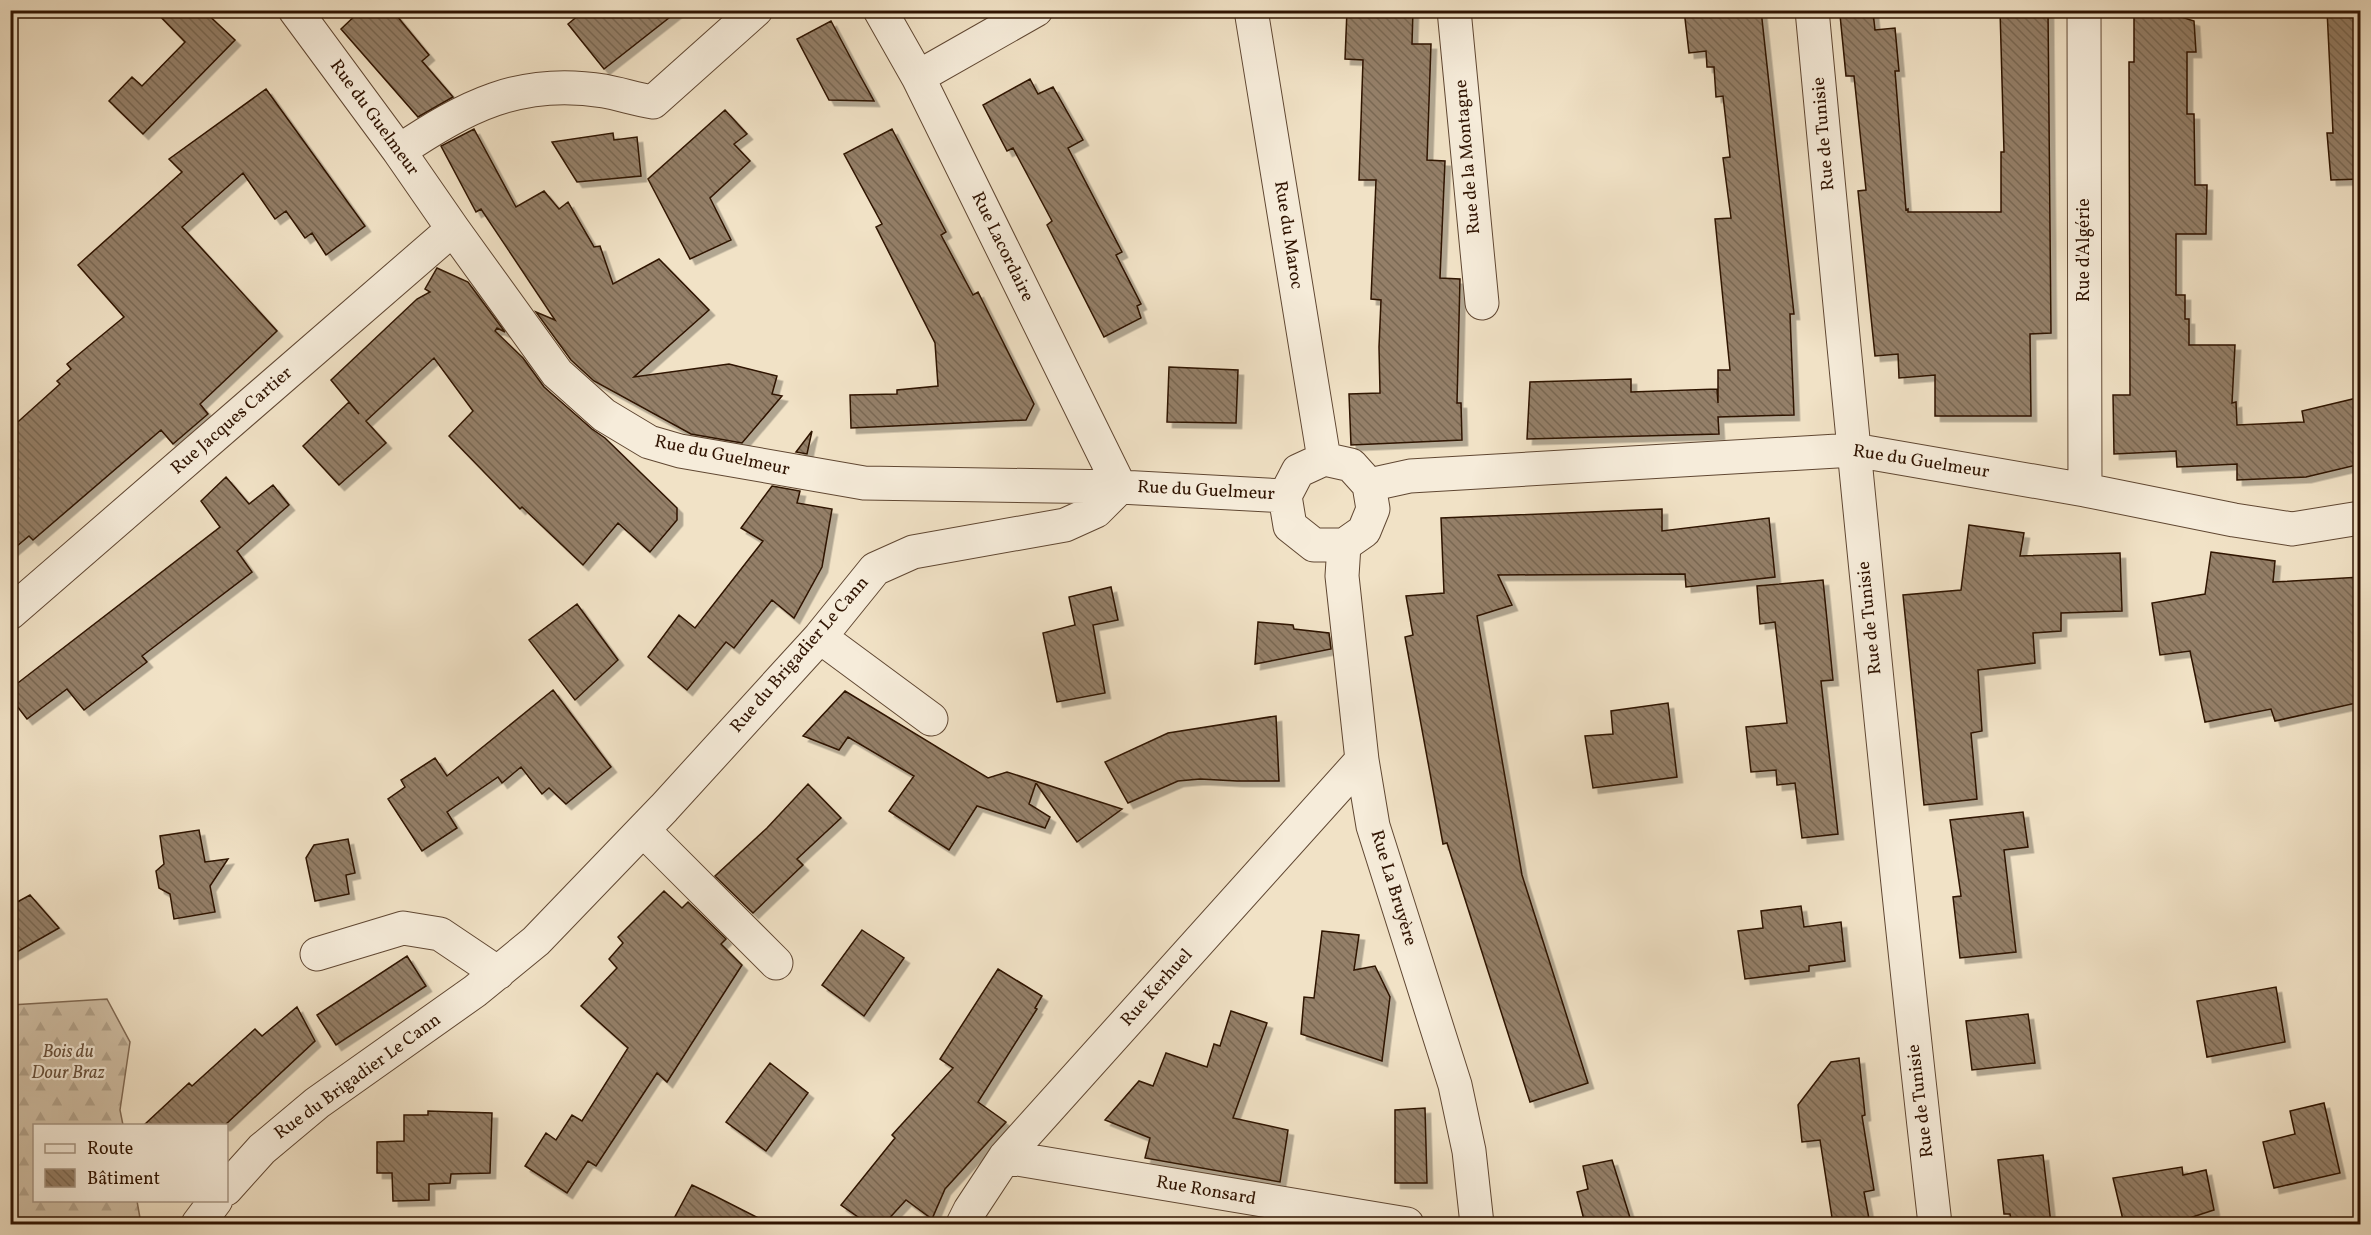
<svg xmlns="http://www.w3.org/2000/svg" width="2371" height="1235" font-family="Vollkorn,serif">
	<style>
		.forest { fill: url(#forest-firs); stroke: #806953; stroke-width: 1.5 }
		.building { fill: url(#building-back-hatch); stroke: #2f1301; stroke-width: 1.5; filter: url(#shadow) }
		.lines { fill: none; stroke-linecap: round; stroke-linejoin: round }
		.minor-casing { stroke: #604732; stroke-width: 35 }
		.minor { stroke: #f6ecda; stroke-width: 33 }
		.labels { text-anchor: middle; dominant-baseline: central; stroke-width: 4.5; stroke-linejoin: round; paint-order: stroke }
		.street-label { font-size: 18px; fill: #2f1301; stroke: #f6ecda }
		.park-label { font-size: 18px; font-style: italic; fill: #674f3a; stroke: #f6ecda }
	</style>
	<defs>
		<pattern id="forest-firs" width="22" height="20" patternUnits="userSpaceOnUse" patternTransform="scale(1.5)"><rect width="22" height="20" fill="#d0bfa5"/><path d="M5 1l3.5 6h-7zM16 11l3.5 6h-7z" fill="#b3a38c"/></pattern>
		<pattern id="building-back-hatch" width="6" height="6" patternUnits="userSpaceOnUse" patternTransform="scale(1.5)"><rect width="6" height="6" fill="#947f67"/><path d="M-1 5l2 2M0 0l6 6M5-1l2 2" fill="none" stroke="#796752"/></pattern>
		<filter id="shadow"><feDropShadow dx="5.5" dy="5.5" stdDeviation="0" flood-color="#0004"/></filter>
	</defs>
	<rect width="100%" height="100%" fill="#f1e2c6"/>
	<filter id="stains"><feTurbulence type="fractalNoise" baseFrequency=".00333" numOctaves="4"/><feColorMatrix values="0 0 0 0 .2 0 0 0 0 .09 0 0 0 0 .02 0 0 0 .5 -.17"/></filter>
	<radialGradient id="worn" r=".72"><stop offset=".6" stop-color="#630" stop-opacity="0"/><stop offset="1" stop-color="#630" stop-opacity=".3"/></radialGradient>
	<path class="forest" d="M107 999 130 1042 120 1110 123 1125 34 1126V1200L137 1201 140 1218 137 1224H11V1005Z"/>
	<path class="building" d="M154 10H203L235 40 143 134 109 101 132 77 142 86 185 42Z
		M361 10H392L429 55 422 61 453 97 418 117 341 29Z
		M585 10H679L604 69 568 24Z
		M1347 10H1413L1412 44H1431L1427 160 1445 161 1440 278 1460 279 1457 403H1461L1462 440 1351 445 1349 394 1380 393 1379 347 1381 300 1371 299 1376 180H1359L1363 60 1345 59Z
		M1684 10H1761L1794 314H1790L1794 415 1718 417 1719 434 1527 439 1530 382 1631 379V392L1717 389 1718 403V370H1730L1715 219 1731 218 1723 158 1730 157 1723 96 1716 97 1714 67H1707L1706 51 1689 53Z
		M2000 10H2048L2051 333 2030 334 2031 416H1935V375L1899 378 1898 354 1875 356 1858 191 1866 190 1854 76H1846L1840 15 1873 12 1875 30 1895 28 1899 71H1895L1906 210 1908 209V212H2001V152H2004Z
		M2134 10H2175V15L2194 21 2196 52H2187V114H2194L2195 185H2207L2206 234H2176V295H2185V319H2189V345H2235L2232 403 2236 402 2237 425 2304 422 2302 411 2361 397V464L2306 477 2237 480V464L2177 467 2176 451 2114 454 2113 395H2130L2129 62H2134Z
		M2327 10H2361V179L2331 180 2327 133H2333Z
		M831 21 857 70 874 101 829 100 797 39Z
		M1030 79 1038 94 1053 87 1083 140 1068 148 1122 252 1116 255 1141 304 1137 306 1141 318 1104 337 1047 225 1052 221 1013 148 1007 151 983 105Z
		M266 89 365 226 326 255 312 233 305 238 286 211 275 219 243 173 182 227 277 331 200 404 208 414 173 444 161 430 33 540 29 536 10 552V429L60 384 57 381 71 369 67 364 124 317 78 265 182 172 169 159Z
		M725 110 747 134 734 144 750 161 710 198 731 240 690 259 648 179Z
		M474 129 516 207 544 191 559 209 568 202 594 247 600 246 613 284 659 259 709 310 634 377 729 364 777 376 772 394 782 396 742 443 691 434 594 381 571 360 536 312 555 320 481 209 476 212 441 146Z
		M892 129 946 232 941 235 973 295 978 292 1034 404 1026 420 851 428 850 395 897 394V390L938 386 935 343 876 227 882 224 844 154Z
		M613 133 614 140 637 137 641 176 577 182 552 142Z
		M437 268 468 282 505 332 497 328 495 331 523 358 544 387 592 429 605 438 677 508V520L650 552 618 523 583 565 522 507 520 509 449 436 473 411 434 358 366 421 386 443 339 485 303 446 349 402 359 414 331 380 417 299 430 292 425 289Z
		M1169 367 1238 370 1236 423 1167 422Z
		M812 431 807 454 796 452Z
		M226 477 249 504 273 485 289 505 237 551 252 572 142 656 147 662 84 710 67 689 27 719 10 697V689L220 527 201 501Z
		M772 486 800 491 797 503 832 509 822 567 794 618 772 600 734 648 726 642 687 690 648 657 679 615 695 628 763 541 741 528Z
		M1662 509V531L1769 518 1775 577 1686 587 1685 574 1498 575 1512 605 1477 616 1522 875 1588 1083 1530 1102 1447 843 1443 844 1405 637 1413 635 1406 596 1444 593 1441 518Z
		M1969 525 2024 533 2020 556 2120 553 2122 611 2061 613V631L2033 633 2035 663 1978 670 1982 731 1971 733 1977 799 1924 805 1903 595 1961 590Z
		M2211 552 2275 561 2273 582 2361 577V702L2275 721 2271 709 2205 722 2190 651 2160 655 2152 603 2205 594Z
		M1823 580 1833 680 1821 681 1838 834 1802 838 1795 783 1777 785 1776 770 1751 772 1746 727 1787 723 1775 622 1760 624 1757 586Z
		M1111 587 1118 620 1093 625 1105 693 1057 702 1043 633 1075 625 1069 597Z
		M577 604 618 660 575 700 529 640Z
		M1258 622 1293 625 1294 629 1329 633 1331 649 1255 664Z
		M553 690 611 767 566 804 549 788 542 794 521 767 502 783 498 777 447 812 457 828 422 851 388 799 405 787 401 780 435 758 447 776Z
		M845 691 988 778 1007 772 1122 809 1077 842 1036 783 1029 804 1050 817 1045 828 977 806 949 850 889 811 914 776 848 737 839 750 803 736Z
		M1668 703 1677 777 1593 788 1585 736 1613 734 1611 711Z
		M1276 716 1279 781H1237L1200 779 1178 781 1128 803 1105 762 1168 733Z
		M808 784 841 818 797 859 803 865 753 913 715 876 767 828Z
		M2023 812 2028 847 2004 850 2016 952 1960 958 1953 897 1961 896 1950 820Z
		M199 830 205 862 228 859 210 886 215 912 174 919 170 894 159 888 156 871 164 864 160 836Z
		M348 839 355 873 346 875 349 894 315 901 306 858 314 845Z
		M664 891 682 908 688 902 726 939 721 944 742 965 667 1082 657 1073 596 1166 588 1161 567 1193 525 1166 546 1133 556 1140 572 1115 582 1121 628 1048 581 1006 617 968 609 959 623 943 618 937Z
		M30 895 59 928 10 956V906Z
		M1801 906 1804 927 1841 922 1845 961 1809 966V971L1745 979 1738 931 1763 928 1761 911Z
		M862 930 904 958 864 1016 822 985Z
		M1322 931 1359 935 1354 970 1375 966 1390 997 1382 1061 1301 1034 1304 997 1314 998Z
		M407 956 426 986 336 1045 317 1015Z
		M998 969 1042 996 1035 1008 1037 1009 978 1102 1006 1122 945 1189 932 1219 906 1200 884 1224H868L841 1205 895 1138 892 1135 953 1068 940 1059Z
		M2276 987 2285 1042 2207 1057 2197 1001Z
		M297 1007 315 1041 225 1125H144L189 1083 192 1086 255 1029 262 1036Z
		M1231 1011 1267 1023 1233 1118 1288 1130 1280 1182 1145 1158 1150 1138 1105 1120 1139 1081 1153 1086 1166 1053 1207 1067 1214 1044 1220 1046Z
		M2028 1014 2035 1063 1972 1070 1966 1021Z
		M1859 1058 1865 1115 1862 1116 1874 1190 1864 1192 1870 1224H1833L1820 1140 1802 1142 1798 1105 1831 1062Z
		M770 1063 808 1093 766 1151 726 1122Z
		M2324 1103 2340 1173 2274 1188 2263 1142 2295 1134 2290 1111Z
		M1425 1108 1427 1183H1395V1110Z
		M428 1111 492 1113 490 1173 451 1174 450 1183 429 1184V1200L393 1201 392 1173H377V1142L404 1141V1115H428Z
		M2043 1155 2051 1224H2012L2010 1214H2004L1998 1160Z
		M1612 1160 1632 1224H1585L1577 1192 1588 1189 1583 1166Z
		M2182 1167 2183 1175 2206 1170 2214 1210 2171 1224H2124L2113 1178Z
		M692 1185 713 1195 770 1224H671Z"/>
	<g class="lines">
		<g class="minor-casing">
			<path id="minor" d="M295 10 399 151 453 229 557 373 604 415 649 442 680 451 864 483 1120 487 1285 496
				M1251 10 1324 459
				M1454 10 1482 303
				M1812 10C1850 416 1889 820 1935 1224
				M2084 10 2085 490
				M918 77 1036 10
				M399 151C465 107 520 77 604 91 620 94 636 99 653 102L756 10
				M1324 459 1351 465 1369 485 1373 509 1364 531 1344 545H1314L1290 526 1285 496 1298 471Z
				M1369 485 1410 476 1854 450 2085 490 2234 520 2292 529 2360 518
				M1344 545 1342 576 1362 760 1373 826 1455 1085 1469 1151 1477 1224
				M10 613 453 229
				M820 637 931 719
				M643 830 776 963
				M317 954 403 928 440 934 498 973
				M1005 1157 1407 1224
				M226 1189 262 1149 317 1103 475 991 536 941 664 808 820 637 875 569 913 552 1065 525 1096 511 1120 487 918 77 880 10
				M198 1224 216 1200
				M963 1224 970 1210 1005 1157 1362 760"/>
		</g>
		<use href="#minor" class="minor"/>
	</g>
	<g class="labels">
		<g class="street-label">
			<text transform="translate(374 118) rotate(54)">Rue du Guelmeur</text>
			<text transform="translate(1824 134) rotate(-95)">Rue de Tunisie</text>
			<text transform="translate(1468 157) rotate(-95)">Rue de la Montagne</text>
			<text transform="translate(1288 235) rotate(81)">Rue du Maroc</text>
			<text transform="translate(1002 247) rotate(64)">Rue Lacordaire</text>
			<text transform="translate(2084 250) rotate(-90)">Rue d'Algérie</text>
			<text transform="translate(232 421) rotate(-41)">Rue Jacques Cartier</text>
			<text transform="translate(722 456) rotate(12)">Rue du Guelmeur</text>
			<text transform="translate(1921 462) rotate(9)">Rue du Guelmeur</text>
			<text transform="translate(1206 491) rotate(3)">Rue du Guelmeur</text>
			<text transform="translate(1870 618) rotate(-96)">Rue de Tunisie</text>
			<text transform="translate(800 655) rotate(-49)">Rue du Brigadier Le Cann</text>
			<text transform="translate(1393 888) rotate(73)">Rue La Bruyère</text>
			<text transform="translate(1157 988) rotate(-48)">Rue Kerhuel</text>
			<text transform="translate(358 1077) rotate(-36)">Rue du Brigadier Le Cann</text>
			<text transform="translate(1921 1101) rotate(-97)">Rue de Tunisie</text>
			<text transform="translate(1206 1191) rotate(10)">Rue Ronsard</text>
		</g>
		<g class="park-label">
			<text x="68" y="1052">Bois du<tspan x="68" dy="21">Dour Braz</tspan></text>
		</g>
	</g>
	<rect width="2371" height="1235" fill="none" stroke="#f1e2c6" stroke-width="36"/>
	<rect x="12" y="12" width="2347" height="1211" fill="none" stroke="#2f1301" stroke-width="3"/>
	<rect x="18" y="18" width="2335" height="1199" fill="none" stroke="#2f1301" stroke-width="1.5"/>
	<rect x="33" y="1124" width="195" height="78" fill="#f6ecda" stroke="#a69583" stroke-width="1.5"/>
	<rect x="45" y="1144" width="30" height="9" fill="#f6ecda" stroke="#a69583" stroke-width="1.5"/>
	<text x="87" y="1154" font-size="18" fill="#2f1301">Route</text>
	<rect x="45" y="1169" width="30" height="18" fill="url(#building-back-hatch)" stroke="#a69583" stroke-width="1.5"/>
	<text x="87" y="1184" font-size="18" fill="#2f1301">Bâtiment</text>
	<rect width="100%" height="100%" filter="url(#stains)"/>
	<rect width="100%" height="100%" fill="url(#worn)"/>
</svg>
